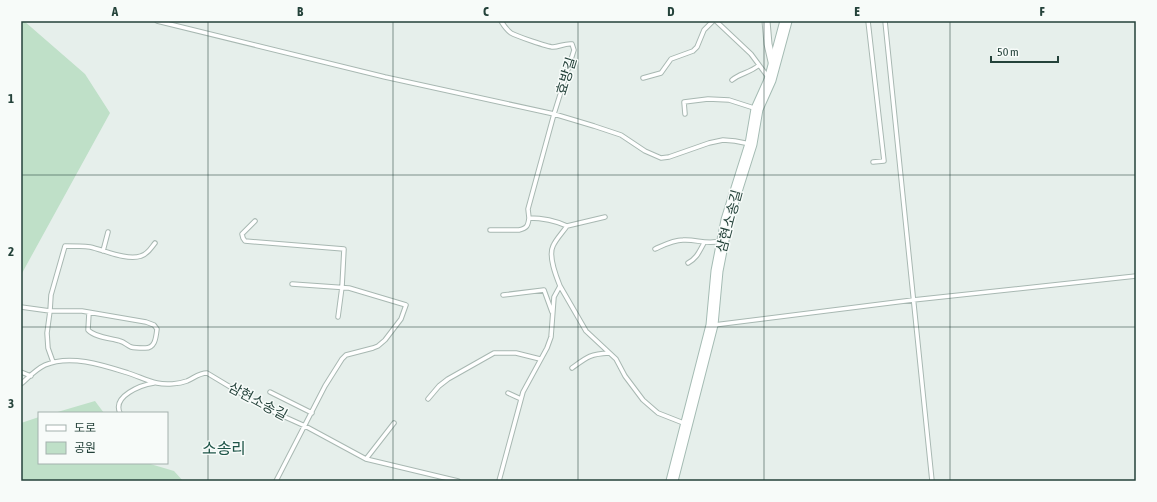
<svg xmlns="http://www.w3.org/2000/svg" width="1157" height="502" font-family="'Asap Condensed','Noto Sans KR',sans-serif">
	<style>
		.green { fill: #bfe0c8 }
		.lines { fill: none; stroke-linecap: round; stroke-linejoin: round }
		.lane-casing { stroke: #a8b8b2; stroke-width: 5.5 }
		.street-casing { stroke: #a8b8b2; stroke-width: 9 }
		.secondary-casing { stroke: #a4bbb3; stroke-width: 13 }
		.lane { stroke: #fff; stroke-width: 3.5 }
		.street { stroke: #fff; stroke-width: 7 }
		.secondary { stroke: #fff; stroke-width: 11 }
		.grid { fill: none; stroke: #24423a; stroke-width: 1; stroke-opacity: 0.55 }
		.labels { text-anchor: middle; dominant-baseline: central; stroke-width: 3; stroke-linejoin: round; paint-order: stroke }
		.street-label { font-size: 14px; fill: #24423a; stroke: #f7fbf9 }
		.quarter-label { font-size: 16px; fill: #1f5548; stroke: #f7fbf9 }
		.neatline { fill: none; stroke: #24423a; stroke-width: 1.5 }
		.grid-label { font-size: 13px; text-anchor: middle; font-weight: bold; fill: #24423a }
	</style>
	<rect width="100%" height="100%" fill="#e6efeb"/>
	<path class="green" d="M21 21H24L85 74 110 113 21 275Z
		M95 401 104 413H54Z
		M39 417V463H147L174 471 183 481H21V423Z"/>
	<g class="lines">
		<g class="lane-casing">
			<path id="lane" d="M157 21 385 77 554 114 594 126 621 135 645 151 661 158 669 157 709 143 723 140 735 141 750 144
				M716 21 751 54 768 77
				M868 21 884 161 873 162
				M885 21 932 481
				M643 78 661 73 671 59 693 51 697 47 704 30 713 21
				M732 80C740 73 750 73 759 65
				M685 114 684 102 708 99 729 100 757 109
				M255 221 242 234 243 238 245 241 344 249 342 287 338 317
				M567 226 605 217
				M490 230H519C527 228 528 226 529 218
				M655 249C664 245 673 240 683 240 697 239 705 245 721 241
				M103 251 108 232
				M688 263C697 258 699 252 704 243
				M560 286 586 331 616 359 625 376 643 400 658 413 686 424
				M503 295 544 290 552 312
				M21 307 50 311H82L146 322 154 325 157 329C156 338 155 349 144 348 139 348 135 348 131 347 127 345 124 342 120 341 111 338 96 338 88 330L89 313
				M714 325 913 300 1136 276
				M53 362 48 348 47 333 50 311 51 295 65 246C74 246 82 246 90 247 104 250 127 261 141 256 148 254 151 248 155 243
				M572 368C587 357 590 354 609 353
				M21 372 31 376
				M21 384C28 378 36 369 45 365 70 354 103 365 128 373 138 376 147 381 157 383 166 385 179 384 187 381 194 378 199 373 207 373L265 408 305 426 366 459 458 481
				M270 392 312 413
				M508 393 521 399
				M428 399 439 386 448 379 494 353H516L540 359
				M120 413C112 396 141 385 154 383
				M366 459 394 423
				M276 481 325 386 342 359 346 355 373 348 378 346 385 340 401 319 406 305 349 288 292 284
				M499 481 523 392 547 348 551 337 554 297 560 286C556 276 548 256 553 246 556 239 563 232 567 226 554 220 542 218 529 218L528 209 554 114 574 50 572 44C565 43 559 47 553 47 548 47 516 36 511 33 507 30 504 26 501 21"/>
		</g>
		<g class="street-casing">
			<path id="street" d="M766 21 768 44 773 66"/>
		</g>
		<g class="secondary-casing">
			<path id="secondary" d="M672 481 712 325 717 271 727 220 751 144 757 109 770 80 786 21"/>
		</g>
		<use href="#lane" class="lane"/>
		<use href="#street" class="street"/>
		<use href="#secondary" class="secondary"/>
	</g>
	<path class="grid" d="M208 21V481M393 21V481M578 21V481M764 21V481M950 21V481M21 175H1136M21 327H1136"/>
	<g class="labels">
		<g class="street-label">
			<text transform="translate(566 76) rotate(-73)">효방길</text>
			<text transform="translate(729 221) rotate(-75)">삼현소송길</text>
			<text transform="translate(258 401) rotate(28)">삼현소송길</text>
		</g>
		<g class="quarter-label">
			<text x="224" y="448">소송리</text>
		</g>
	</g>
	<rect width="1157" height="502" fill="none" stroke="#f7fbf9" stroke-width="44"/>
	<rect x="38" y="412" width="130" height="52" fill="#f7fbf9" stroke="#a3b1ad"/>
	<rect x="46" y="425" width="20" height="6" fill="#ffffff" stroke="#a3b1ad"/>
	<text x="74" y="432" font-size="12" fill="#24423a">도로</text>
	<rect x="46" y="442" width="20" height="12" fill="#bfe0c8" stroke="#a3b1ad"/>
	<text x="74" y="452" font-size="12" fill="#24423a">공원</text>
	<path d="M991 56v6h67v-6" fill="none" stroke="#24423a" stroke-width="2"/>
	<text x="997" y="56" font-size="12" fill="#24423a" stroke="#f7fbf9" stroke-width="3" paint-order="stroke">50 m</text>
	<rect x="22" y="22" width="1113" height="458" class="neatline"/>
	<g class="grid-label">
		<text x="115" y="16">A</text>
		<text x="300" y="16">B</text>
		<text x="486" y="16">C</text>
		<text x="671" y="16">D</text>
		<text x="857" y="16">E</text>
		<text x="1042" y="16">F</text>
		<text x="11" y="103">1</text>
		<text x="11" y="256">2</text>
		<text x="11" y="408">3</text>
	</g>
</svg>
